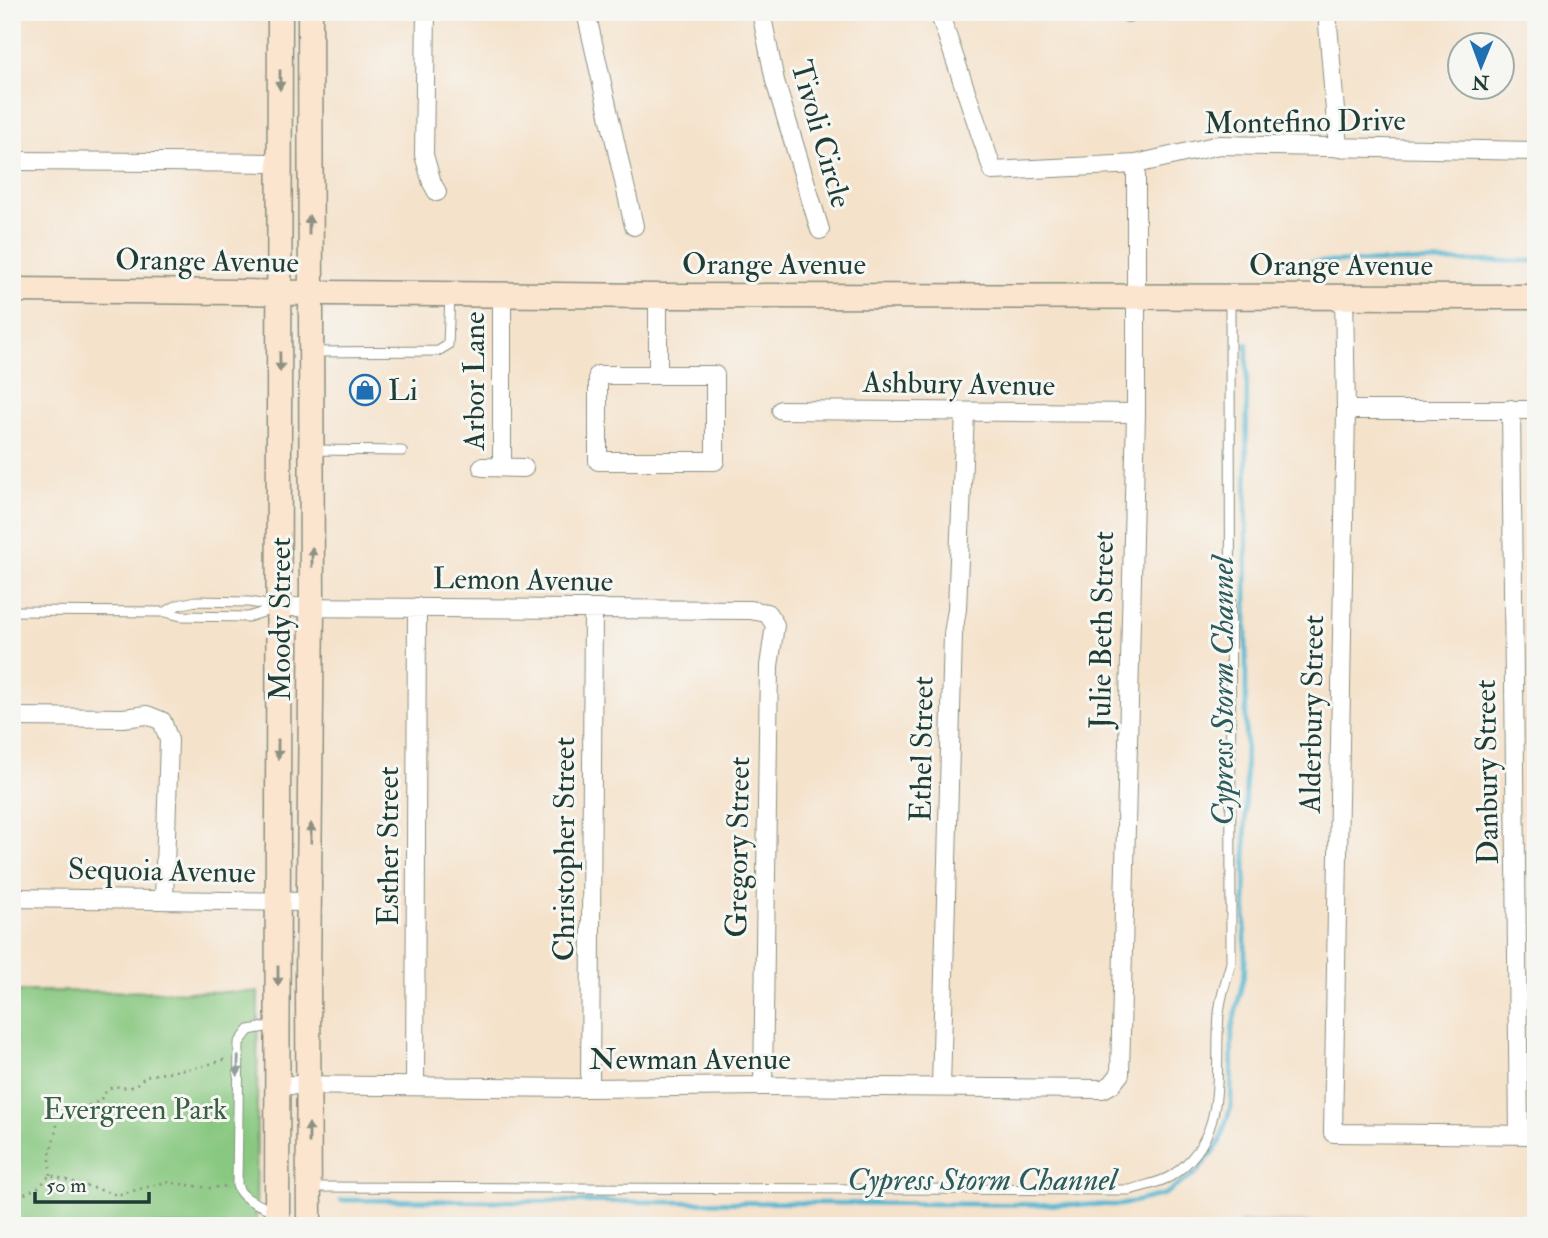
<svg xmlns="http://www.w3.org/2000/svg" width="1548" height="1238" font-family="'IM FELL Double Pica',serif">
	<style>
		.industrial { fill: #d2bdc6 }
		.green { fill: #88c880; stroke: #54825a; stroke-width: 2 }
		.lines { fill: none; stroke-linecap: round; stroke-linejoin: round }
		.stream { stroke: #52b5d0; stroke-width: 4.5 }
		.service-casing { stroke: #8a9080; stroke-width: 11 }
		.minor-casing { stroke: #8a9080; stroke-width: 20 }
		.secondary-casing { stroke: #8a9080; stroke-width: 27 }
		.path { stroke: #8a9080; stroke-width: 2.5; stroke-dasharray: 2 5; stroke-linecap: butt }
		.service { stroke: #fff; stroke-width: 9 }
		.minor { stroke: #fff; stroke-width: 18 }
		.secondary { stroke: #fbe5cf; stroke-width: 24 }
		.oneway { fill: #8d9182 }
		.oneway2 { fill: #8f9e9a }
		.labels { text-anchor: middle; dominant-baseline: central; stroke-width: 6; stroke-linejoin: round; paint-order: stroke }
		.street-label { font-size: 30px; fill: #1f3d34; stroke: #f6f6f2 }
		.poi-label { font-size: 30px; fill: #1f3d34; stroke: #f6f6f2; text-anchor: start }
		.park-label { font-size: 30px; fill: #396047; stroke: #f6f6f2 }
		.water-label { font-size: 32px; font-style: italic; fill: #2c5b5b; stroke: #f6f6f2 }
	</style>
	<rect width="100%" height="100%" fill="#f6f6f2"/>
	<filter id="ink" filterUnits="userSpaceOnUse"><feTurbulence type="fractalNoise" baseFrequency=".0143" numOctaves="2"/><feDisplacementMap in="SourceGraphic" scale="14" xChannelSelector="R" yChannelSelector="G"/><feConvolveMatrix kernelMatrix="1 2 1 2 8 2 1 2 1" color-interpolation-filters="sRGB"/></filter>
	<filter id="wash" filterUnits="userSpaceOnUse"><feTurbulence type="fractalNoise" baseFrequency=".00686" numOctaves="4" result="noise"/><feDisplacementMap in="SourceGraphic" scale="28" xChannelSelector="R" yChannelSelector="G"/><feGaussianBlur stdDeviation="1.57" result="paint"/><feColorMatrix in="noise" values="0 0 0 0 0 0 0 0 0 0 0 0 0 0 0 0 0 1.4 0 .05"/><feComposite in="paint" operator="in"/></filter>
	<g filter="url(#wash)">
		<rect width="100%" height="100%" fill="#f5e2cb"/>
		<path class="industrial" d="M1238 1220 1536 1224V1226H1238Z"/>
		<path class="green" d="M12 991 258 992 256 1226H12Z"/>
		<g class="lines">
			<path class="stream" d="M1281 262 1536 261
				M341 1200 1121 1205 1165 1194 1196 1173 1219 1144 1231 1106 1232 1029 1245 970 1247 344"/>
		</g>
	</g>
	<g filter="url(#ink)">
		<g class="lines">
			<g class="service-casing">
				<path id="service" d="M315 352 438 351 448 345 450 295
					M313 450 402 451
					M196 601 249 602 279 607 248 617 181 616 165 612 178 605Z
					M12 611 165 612
					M312 1187 1130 1190C1142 1186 1160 1183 1171 1176 1230 1137 1214 1075 1219 1014 1220 997 1227 979 1231 962L1230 298
					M275 1212C261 1205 241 1200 237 1185L239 1043 249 1030 276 1025"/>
			</g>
			<g class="minor-casing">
				<path id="minor" d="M426 12 424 155 432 183 437 192
					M586 12 634 226
					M761 12 775 81 820 230
					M939 12 993 171 1136 164 1219 145 1536 151
					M1128 12V13
					M1327 12 1338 148
					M12 161 281 163
					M502 294V467
					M1344 296 1346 410 1333 1133 1536 1135
					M598 375H715V461H598Z
					M658 375V296
					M1511 409 1519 1135
					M781 410 1136 413
					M1346 410H1536
					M482 467 524 468
					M279 607 750 610 767 613 775 625 769 666 763 1086
					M12 717 123 718 147 715 162 721 169 740 164 899
					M12 898 310 902
					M277 1085 590 1088 763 1086 1103 1089 1112 1084 1120 1074 1136 413V164
					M415 1086 417 607
					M590 1088 593 609
					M941 1088 953 634 957 609 965 412"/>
			</g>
			<g class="secondary-casing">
				<path id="secondary" d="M12 290 658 296 1536 297
					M277 1226 280 12
					M309 1226 308 978 312 607 310 12"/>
			</g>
			<path class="path" d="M50 1175V1155L59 1117 100 1101C115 1071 126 1102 145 1076L199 1067 227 1059
				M12 1200 39 1187 50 1175 117 1195 166 1182 210 1188 226 1186"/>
			<use href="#service" class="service"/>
			<use href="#minor" class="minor"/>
			<use href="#secondary" class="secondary"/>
		</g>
		<defs><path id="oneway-solid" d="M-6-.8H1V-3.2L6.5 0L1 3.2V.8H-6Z" transform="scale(1.75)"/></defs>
		<g class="oneway">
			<use href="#oneway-solid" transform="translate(280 80) rotate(90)"/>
			<use href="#oneway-solid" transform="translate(309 225) rotate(-90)"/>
			<use href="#oneway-solid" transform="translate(280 362) rotate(89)"/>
			<use href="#oneway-solid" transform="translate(312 557) rotate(-90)"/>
			<use href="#oneway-solid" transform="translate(278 749) rotate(90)"/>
			<use href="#oneway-solid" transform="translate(311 833) rotate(-90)"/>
			<use href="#oneway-solid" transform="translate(278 976) rotate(90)"/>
			<use href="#oneway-solid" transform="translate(309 1133) rotate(-90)"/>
		</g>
		<use class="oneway2" href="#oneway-solid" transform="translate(238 1066) rotate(91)"/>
	</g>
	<defs>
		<g id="shop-ring" transform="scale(1.575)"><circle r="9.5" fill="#f6f6f2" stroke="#1f6fb2" stroke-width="1.5"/><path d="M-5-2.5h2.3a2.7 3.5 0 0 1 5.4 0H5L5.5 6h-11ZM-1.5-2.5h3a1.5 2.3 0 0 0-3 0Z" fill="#1f6fb2"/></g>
	</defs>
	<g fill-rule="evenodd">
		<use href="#shop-ring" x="365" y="390"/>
	</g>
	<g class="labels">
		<g class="street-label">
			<text transform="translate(1305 122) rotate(-1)">Montefino Drive</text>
			<text transform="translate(821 134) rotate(74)">Tivoli Circle</text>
			<text transform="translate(207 261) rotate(1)">Orange Avenue</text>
			<text x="774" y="264">Orange Avenue</text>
			<text x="1341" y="265">Orange Avenue</text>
			<text transform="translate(474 381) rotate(-90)">Arbor Lane</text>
			<text transform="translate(959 384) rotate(1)">Ashbury Avenue</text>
			<text transform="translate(523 580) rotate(1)">Lemon Avenue</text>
			<text transform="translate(280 619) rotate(-90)">Moody Street</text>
			<text transform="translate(1102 630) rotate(-89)">Julie Beth Street</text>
			<text transform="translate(1312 714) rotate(-89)">Alderbury Street</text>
			<text transform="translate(922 749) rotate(-89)">Ethel Street</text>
			<text transform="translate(1487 772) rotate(-91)">Danbury Street</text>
			<text transform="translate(388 846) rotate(-90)">Esther Street</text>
			<text transform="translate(738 847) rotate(-89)">Gregory Street</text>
			<text transform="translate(564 849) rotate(-90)">Christopher Street</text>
			<text transform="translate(162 871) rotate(1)">Sequoia Avenue</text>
			<text x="690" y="1059">Newman Avenue</text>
		</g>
		<g class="poi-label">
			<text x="388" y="390">Li</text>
		</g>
		<g class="park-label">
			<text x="135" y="1109">Evergreen Park</text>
		</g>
		<g class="water-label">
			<text transform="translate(1223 691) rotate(-90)">Cypress Storm Channel</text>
			<text x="982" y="1180">Cypress Storm Channel</text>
		</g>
	</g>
	<rect width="1548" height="1238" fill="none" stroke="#f6f6f2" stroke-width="42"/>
	<g transform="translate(1481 66) rotate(181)"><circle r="33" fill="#f6f6f2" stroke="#a0aca6" stroke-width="2"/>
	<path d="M0-5L12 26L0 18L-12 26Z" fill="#1f6fb2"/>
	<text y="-10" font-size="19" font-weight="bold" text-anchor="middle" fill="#1f3d34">N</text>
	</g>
	<path d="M35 1192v10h114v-10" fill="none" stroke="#1f3d34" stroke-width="3.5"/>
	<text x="46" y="1192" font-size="21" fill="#1f3d34" stroke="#f6f6f2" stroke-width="5" paint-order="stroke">50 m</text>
</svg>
